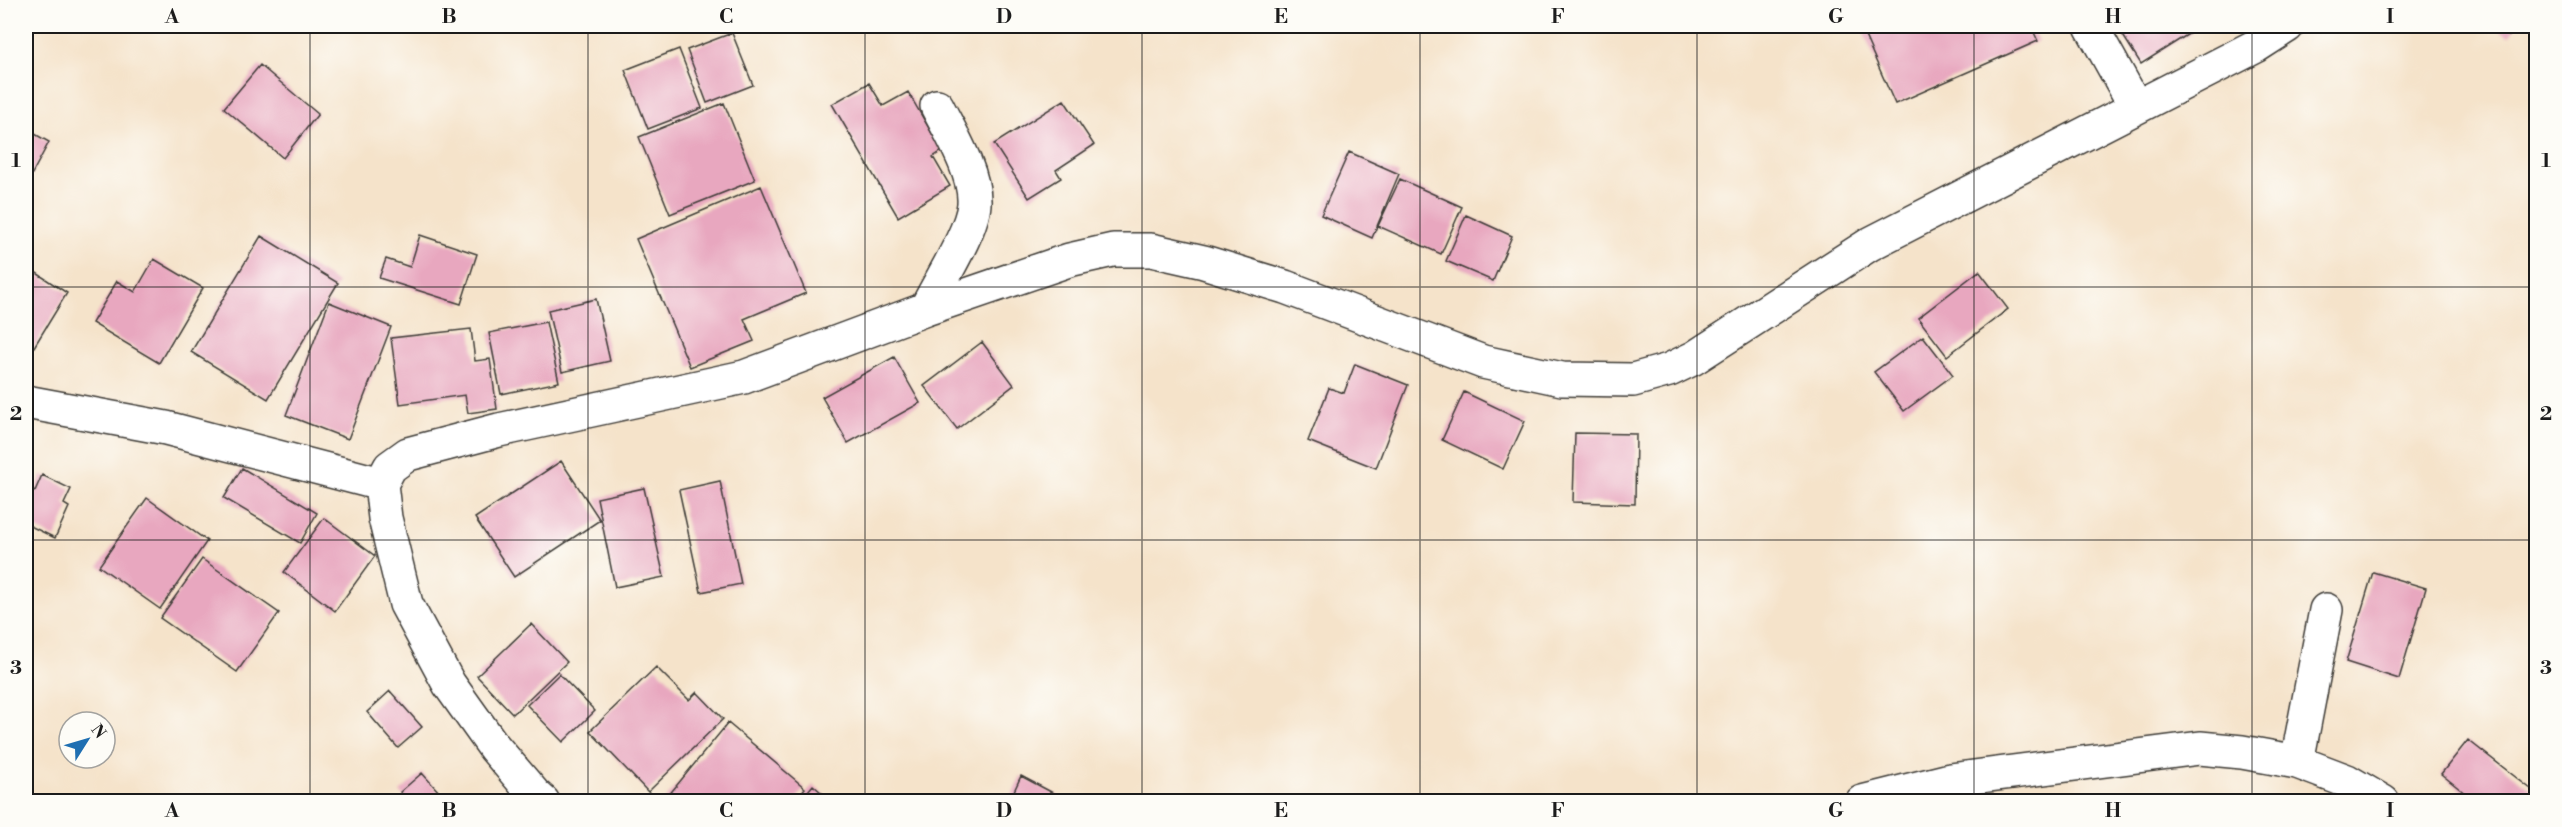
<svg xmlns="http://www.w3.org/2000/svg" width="2562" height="827" font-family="'Libre Bodoni',serif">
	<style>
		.building { fill: #e8a7bf }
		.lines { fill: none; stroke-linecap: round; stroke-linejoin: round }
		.minor-casing { stroke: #3d3a36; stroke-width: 36 }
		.minor { stroke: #fff; stroke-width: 33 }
		.grid { fill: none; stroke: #1c1c1c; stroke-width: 1.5; stroke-opacity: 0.55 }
		.neatline { fill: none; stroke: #1c1c1c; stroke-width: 2 }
		.grid-label { font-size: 20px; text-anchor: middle; font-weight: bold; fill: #1c1c1c }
	</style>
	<rect width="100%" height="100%" fill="#fdfcf7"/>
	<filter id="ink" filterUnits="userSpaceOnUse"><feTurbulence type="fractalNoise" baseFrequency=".0167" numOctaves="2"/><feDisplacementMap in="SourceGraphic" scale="12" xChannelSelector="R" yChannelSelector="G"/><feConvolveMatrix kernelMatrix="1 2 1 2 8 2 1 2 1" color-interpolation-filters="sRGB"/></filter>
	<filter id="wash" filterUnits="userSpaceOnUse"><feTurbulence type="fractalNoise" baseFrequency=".008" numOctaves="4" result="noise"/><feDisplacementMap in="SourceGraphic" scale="24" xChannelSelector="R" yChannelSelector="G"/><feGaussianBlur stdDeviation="1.35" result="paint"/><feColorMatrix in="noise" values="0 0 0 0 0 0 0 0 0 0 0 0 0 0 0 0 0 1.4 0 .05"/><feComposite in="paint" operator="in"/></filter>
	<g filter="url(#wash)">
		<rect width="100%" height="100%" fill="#f5e3ca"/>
		<g id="blocks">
			<path class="building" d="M1865 26H2031L2038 41 1895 104 1861 27Z
				M2117 26H2196L2198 28 2141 64Z
				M2493 26H2516L2509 36Z
				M732 33 753 85 707 103 687 50Z
				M679 49 702 108 648 129 625 70Z
				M260 65 318 114 283 158 224 108Z
				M869 83 883 106 908 92 942 151 933 157 950 186 898 217 832 104Z
				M1064 100 1094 145 1056 170 1061 178 1029 198 994 144Z
				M724 103 755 180 670 214 639 137Z
				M26 129 49 142 26 185Z
				M1349 152 1399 174 1372 238 1321 215Z
				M1400 179 1462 207 1441 254 1378 226Z
				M761 186 806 293 744 319 754 341 690 367 636 239Z
				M1466 215 1512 236 1493 281 1446 261Z
				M420 235 477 254 461 304 379 278 386 259 410 267Z
				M261 236 338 283 268 399 191 352Z
				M154 259 203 288 159 363 92 323 117 281 135 292Z
				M26 266 67 293 26 360Z
				M1979 271 2008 309 1947 356 1918 318Z
				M596 299 610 361 562 372 548 310Z
				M329 302 391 327 348 439 286 415Z
				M546 322 559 382 501 394 489 333Z
				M471 329 475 361 490 359 497 409 468 413 465 395 400 404 391 338Z
				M1923 336 1953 375 1904 411 1874 372Z
				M982 342 1014 385 957 429 924 386Z
				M894 357 920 403 848 443 822 397Z
				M1355 364 1408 385 1376 468 1308 441 1329 388 1344 393Z
				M1464 392 1525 421 1503 469 1442 440Z
				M1575 433 1636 434 1635 504 1573 502Z
				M561 461 600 520 514 577 475 518Z
				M242 468 317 513 300 543 224 498Z
				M42 475 71 489 64 504 69 507 55 538 26 524V486L35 491Z
				M720 481 741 584 701 592 679 490Z
				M644 488 664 577 615 587 597 498Z
				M147 498 207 541 160 609 99 566Z
				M324 518 375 556 335 611 284 572Z
				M202 559 279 613 237 672 160 618Z
				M2373 572 2426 588 2399 679 2346 662Z
				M531 624 567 662 513 714 477 676Z
				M656 667 689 700 697 692 723 719 648 792 590 731Z
				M559 674 595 711 563 742 527 705Z
				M390 691 422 727 398 748 367 712Z
				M728 723 805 788 794 802H663Z
				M2468 740 2536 793V802H2476L2441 774Z
				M422 773 448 802H408L400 792Z
				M1021 776 1070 802H1009Z
				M813 785 832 802H799Z"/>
		</g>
	</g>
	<g filter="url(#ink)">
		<use href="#blocks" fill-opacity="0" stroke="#3d3a36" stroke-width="1.5"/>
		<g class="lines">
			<g class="minor-casing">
				<path id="minor" d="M2091 26 2136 107
					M926 309C939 282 972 232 974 204 976 174 950 132 937 106
					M26 402 166 428 381 484
					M2297 762 2326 610
					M543 802 534 794 494 747 449 684 406 604 385 518 381 484 390 467 408 454 499 430 744 377 926 309 1069 260 1113 250H1151L1204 262 1285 287 1483 362 1562 379 1633 380 1669 370 1694 358 1870 244 2256 46 2287 26
					M1862 802 1950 780 2200 748 2242 752 2297 762 2347 781 2383 802"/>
			</g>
			<use href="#minor" class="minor"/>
		</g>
	</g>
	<path class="grid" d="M310 26V802M588 26V802M865 26V802M1142 26V802M1420 26V802M1697 26V802M1974 26V802M2252 26V802M26 287H2536M26 540H2536"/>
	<rect width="2562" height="827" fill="none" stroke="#fdfcf7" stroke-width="66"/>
	<g transform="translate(87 740) rotate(53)"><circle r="28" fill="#fdfcf7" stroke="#a3a29f" stroke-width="1.5"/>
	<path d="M0-4.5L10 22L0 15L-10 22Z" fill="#1f6fb2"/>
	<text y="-9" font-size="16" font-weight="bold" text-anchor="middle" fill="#1c1c1c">N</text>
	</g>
	<rect x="33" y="33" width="2496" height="761" class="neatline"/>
	<g class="grid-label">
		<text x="172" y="23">A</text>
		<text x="449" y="23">B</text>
		<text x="726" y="23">C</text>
		<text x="1004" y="23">D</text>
		<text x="1281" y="23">E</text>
		<text x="1558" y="23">F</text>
		<text x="1836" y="23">G</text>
		<text x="2113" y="23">H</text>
		<text x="2390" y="23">I</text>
		<text x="16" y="167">1</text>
		<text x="2546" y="167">1</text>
		<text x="16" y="420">2</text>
		<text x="2546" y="420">2</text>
		<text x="16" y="674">3</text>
		<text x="2546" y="674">3</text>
		<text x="172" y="817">A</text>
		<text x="449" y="817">B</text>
		<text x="726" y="817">C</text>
		<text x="1004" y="817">D</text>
		<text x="1281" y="817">E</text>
		<text x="1558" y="817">F</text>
		<text x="1836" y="817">G</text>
		<text x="2113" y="817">H</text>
		<text x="2390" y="817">I</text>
	</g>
</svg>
